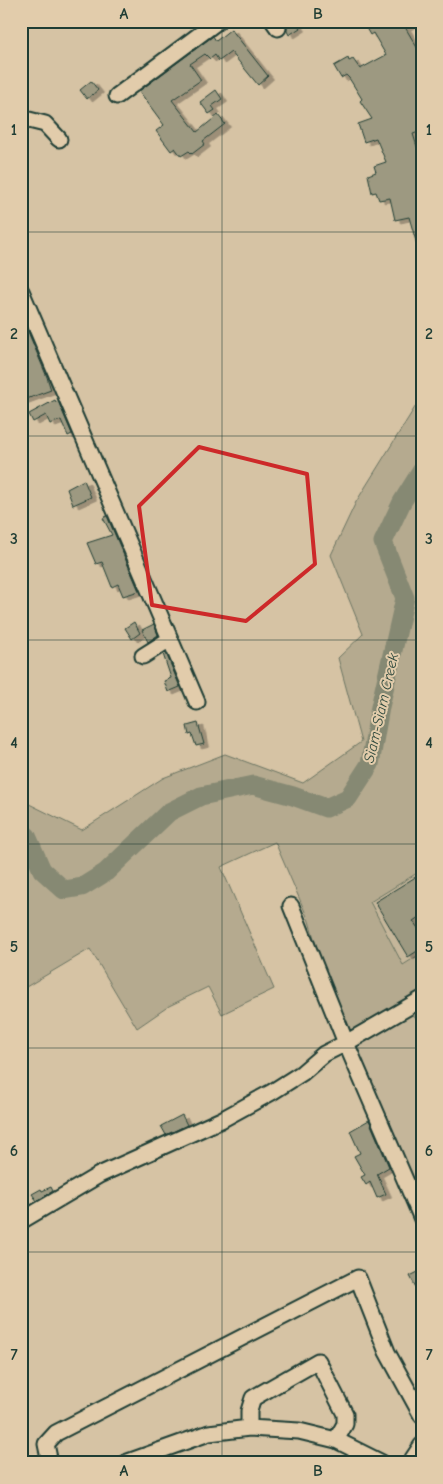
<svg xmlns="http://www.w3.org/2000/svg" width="443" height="1484" font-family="'Comic Neue',sans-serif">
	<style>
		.built { fill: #c5b69a }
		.green { fill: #b5aa8f; stroke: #6a7462 }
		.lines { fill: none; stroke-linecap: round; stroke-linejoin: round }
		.river { stroke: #868973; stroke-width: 19 }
		.building { fill: #9d9981; stroke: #1f3d34; filter: url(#shadow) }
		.minor-casing { stroke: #1f3d34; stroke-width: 19 }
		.minor { stroke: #e2ccab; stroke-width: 15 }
		.marked { fill: none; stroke: #cd2929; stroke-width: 4; stroke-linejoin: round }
		.grid { fill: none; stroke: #1f3d34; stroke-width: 1; stroke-opacity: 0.55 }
		.labels { text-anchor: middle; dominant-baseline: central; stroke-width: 4; stroke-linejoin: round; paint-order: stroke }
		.water-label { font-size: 15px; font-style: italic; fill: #29453a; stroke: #e2ccab }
		.neatline { fill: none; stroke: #1f3d34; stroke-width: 2 }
		.grid-label { font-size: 16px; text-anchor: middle; font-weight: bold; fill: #1f3d34 }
	</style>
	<defs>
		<filter id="shadow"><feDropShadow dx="5.5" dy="3" stdDeviation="0" flood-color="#0004"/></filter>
	</defs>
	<rect width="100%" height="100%" fill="#d6c3a4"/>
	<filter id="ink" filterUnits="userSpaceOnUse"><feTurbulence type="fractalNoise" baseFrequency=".02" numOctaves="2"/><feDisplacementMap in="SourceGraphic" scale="10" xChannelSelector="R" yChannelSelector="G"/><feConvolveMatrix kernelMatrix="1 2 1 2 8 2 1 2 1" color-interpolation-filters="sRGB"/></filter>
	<g filter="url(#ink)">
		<path class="built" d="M422 870V953L403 965 370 902Z
			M412 1012 422 1028V1216L349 1045Z"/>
		<path class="green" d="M422 396V551L420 557 422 563V870L370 902 403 965 422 953V1028L412 1012 350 1037 330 993 309 921 275 842 221 867 274 989 222 1014 208 987 169 1006 137 1028 90 949 21 990V800L82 830 163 778 225 754 303 783 361 742 338 658 363 634 331 555 356 502Z"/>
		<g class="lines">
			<path class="river" d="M21 831 27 836 42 870 64 890 82 887 106 872 169 812 201 796 253 785 293 796 326 808 348 798 370 764 380 707 405 598 383 542 402 502 422 470"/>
		</g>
		<path class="building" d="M285 21H295L300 28 289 35 287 31V27Z
			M362 21H417L405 27 422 56V131L413 134 422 162V251L419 252 409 217 395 220 390 198 379 200 376 192 372 193 368 175 376 172 374 166 386 162 376 138 364 142 358 124 372 119 360 101 362 99 349 78 346 75 341 78 334 66 348 58 349 61 353 59 360 69 386 55 373 33 370 35Z
			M231 29 268 76 258 85 231 52 219 61 215 55 210 59 205 54 190 64 201 80 172 100 197 132 218 115 225 124 203 141 205 144 192 154 189 151 181 156 175 148 171 151 156 131 164 125 139 91 213 36 216 41Z
			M91 81 98 90 87 99 80 90Z
			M216 90 222 99 212 106 215 110 209 114 200 102Z
			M21 315 47 377 51 390 21 401Z
			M55 400 56 402 58 401 72 434 68 436 61 420 50 424 46 415 33 422 29 414Z
			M84 480 91 497 73 505 67 489Z
			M107 516 139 591 123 596 118 584 112 587 102 562 96 564 87 543 112 535 103 518Z
			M134 622 140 633 132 639 125 628Z
			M154 624 158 635 148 642 142 630Z
			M166 653 180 687 168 692 164 681 171 678 163 654Z
			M198 723 204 744 196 746 192 734 189 735 187 726Z
			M422 873V915L413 921 422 934V948L408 957 375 902Z
			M182 1115 187 1125 166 1135 161 1126Z
			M369 1120 389 1167 377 1174 386 1194 377 1198 370 1182 366 1185 361 1177 365 1175 354 1156 360 1153 350 1131Z
			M51 1187 53 1191 37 1201 32 1194 41 1189 42 1191Z
			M422 1270V1299L410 1276Z"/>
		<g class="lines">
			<g class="minor-casing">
				<path id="minor" d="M273 21 278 28
					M117 96 218 21
					M21 118 45 124 59 139
					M21 291 197 702
					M143 656 170 639
					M291 906 346 1043 422 1219
					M21 1221 99 1175 221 1120 272 1092 302 1073 324 1054 346 1043 422 999
					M249 1428V1411L253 1398 318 1361 345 1414V1424L336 1440
					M50 1463 46 1444 56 1433 358 1278 387 1352 422 1416
					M125 1463 209 1433 249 1428 299 1431 336 1440 382 1463
					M410 1463 422 1445"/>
			</g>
			<use href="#minor" class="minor"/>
		</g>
	</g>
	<path class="marked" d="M199 447 307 474 315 564 246 621 152 605 139 506Z"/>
	<path class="grid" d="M222 21V1463M21 232H422M21 436H422M21 640H422M21 844H422M21 1048H422M21 1252H422"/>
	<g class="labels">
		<g class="water-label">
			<text transform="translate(381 708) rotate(-77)">Siam-Siam Creek</text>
		</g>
	</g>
	<rect width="443" height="1484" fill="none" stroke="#e2ccab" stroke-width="55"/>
	<rect x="28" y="28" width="388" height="1428" class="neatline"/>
	<g class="grid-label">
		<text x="124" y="19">A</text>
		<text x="318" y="19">B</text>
		<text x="14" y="135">1</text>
		<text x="429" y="135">1</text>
		<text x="14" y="339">2</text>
		<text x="429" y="339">2</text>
		<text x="14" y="544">3</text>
		<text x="429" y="544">3</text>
		<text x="14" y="748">4</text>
		<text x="429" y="748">4</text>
		<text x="14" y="952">5</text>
		<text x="429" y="952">5</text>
		<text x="14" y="1156">6</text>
		<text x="429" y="1156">6</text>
		<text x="14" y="1360">7</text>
		<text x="429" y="1360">7</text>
		<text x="124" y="1476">A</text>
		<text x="318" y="1476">B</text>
	</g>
</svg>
